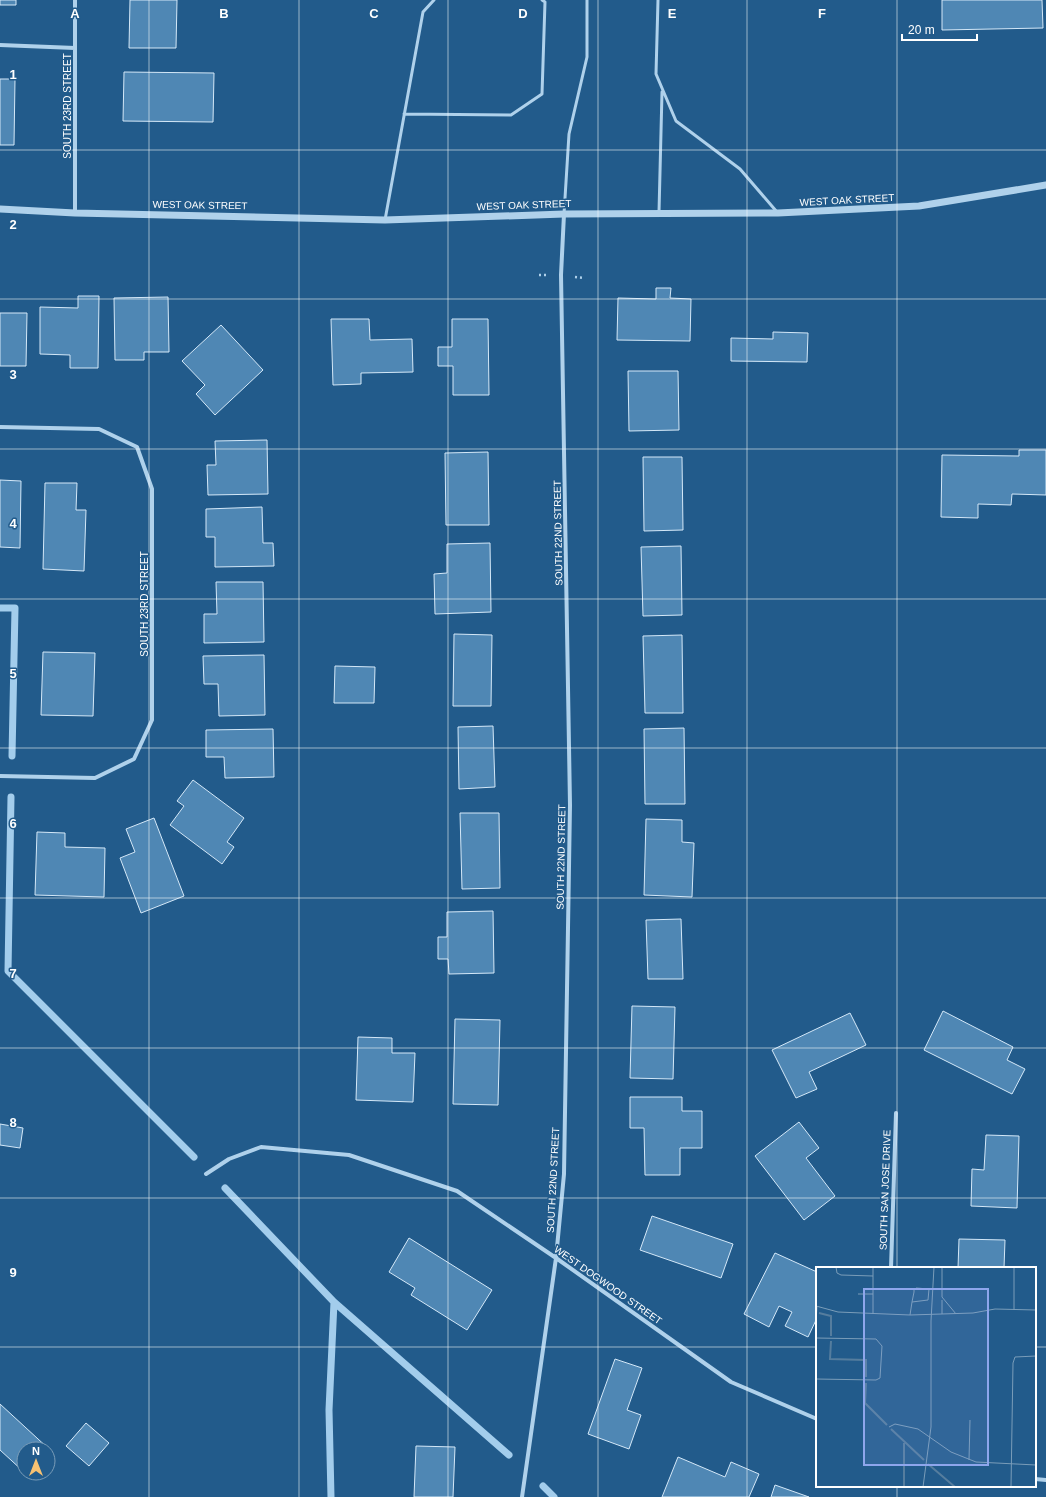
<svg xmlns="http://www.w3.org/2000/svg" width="1046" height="1497" font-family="Arial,sans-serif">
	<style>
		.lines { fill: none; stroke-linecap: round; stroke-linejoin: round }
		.stream { stroke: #a3cdec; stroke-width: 7 }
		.building { fill: #4f87b4; stroke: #d4e8f8 }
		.path { stroke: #afd1eb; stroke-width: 2.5; stroke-dasharray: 2 3; stroke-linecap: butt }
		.service { stroke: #afd1eb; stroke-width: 3 }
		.minor { stroke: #afd1eb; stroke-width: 4 }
		.tertiary { stroke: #afd1eb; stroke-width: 7 }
		.grid { fill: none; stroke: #fff; stroke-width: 1; stroke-opacity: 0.55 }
		.labels { text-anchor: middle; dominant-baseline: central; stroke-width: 3; stroke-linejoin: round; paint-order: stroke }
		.street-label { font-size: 10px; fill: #fff; stroke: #225b8b }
		.inset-river { fill: none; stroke: #557d9e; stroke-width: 2 }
		.inset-road { fill: none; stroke: #7a9db9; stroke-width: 1 }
		.view { fill: #8ea6ec; fill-opacity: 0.15; stroke: #8ea6ec; stroke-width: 2 }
		.inset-edge { fill: none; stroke: #fff; stroke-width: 2 }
		.grid-label { font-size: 13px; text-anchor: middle; font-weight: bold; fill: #fff; stroke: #225b8b; stroke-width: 3; stroke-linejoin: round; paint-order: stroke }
	</style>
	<rect width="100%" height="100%" fill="#225b8b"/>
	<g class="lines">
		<path class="stream" d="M0 608H15L12 756
			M11 797 8 971 194 1157
			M225 1188 334 1302 509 1455
			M543 1486 554 1497
			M331 1497 329 1410 334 1302"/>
	</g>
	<path class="building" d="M0 0H16V5H0Z
		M130 0H177L176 48H129Z
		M942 0H1042L1043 28 942 30Z
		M124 72 214 73 213 122 123 121Z
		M0 79H15L14 145H0Z
		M656 288H671L670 298 691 299 690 341 617 340 618 298 656 299Z
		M78 296H99L98 368H70V355L40 354V307L78 308Z
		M168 297 169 352H144V360H115L114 298Z
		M0 313H27L26 366H0Z
		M331 319H369L370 340 412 339 413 372 361 373V384L333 385Z
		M452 319H488L489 395H453V366H438V347H452Z
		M221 325 263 370 215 415 196 394 205 385 182 361Z
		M773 332 808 333 807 362 731 361V338L773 339Z
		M628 371H678L679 430 629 431Z
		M267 440 268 494 208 495 207 465H216L215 441Z
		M1019 450H1046V495L1012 494 1011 505 978 504V518L941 517 942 455 1019 456Z
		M488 452 489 525H446L445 453Z
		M643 457H682L683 530 644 531Z
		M0 480 21 481 20 548 0 547Z
		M45 483H77L76 510H86L84 571 43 569Z
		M262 507 263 543H273L274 566 215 567V537H206V509Z
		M490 543 491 612 435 614 434 574 447 573V544Z
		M681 546 682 615 643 616 641 547Z
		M216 582H263L264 642 204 643V614H217Z
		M454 634 492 635 491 706H453Z
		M682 635 683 713H645L643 636Z
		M43 652 95 653 93 716 41 715Z
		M264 655 265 715 219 716 218 684H204L203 656Z
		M335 666 375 667 374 703H334Z
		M493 726 495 787 459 789 458 727Z
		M684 728 685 804H645L644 729Z
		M273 729 274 777 225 778 224 757H206V730Z
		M193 780 244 818 227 842 234 847 222 864 170 825 184 806 177 801Z
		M460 813H499L500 888 462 889Z
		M154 818 184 896 141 913 120 858 135 852 126 829Z
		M646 819 682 820V842L694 843 692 897 644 895Z
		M37 832 65 833V847L105 848 104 897 35 895Z
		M493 911 494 973 449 974 448 959H438V937H447V912Z
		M681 919 683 979H648L646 920Z
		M632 1006 675 1007 673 1079 630 1078Z
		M943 1011 1013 1047 1007 1060 1025 1069 1012 1094 924 1050Z
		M850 1013 866 1045 809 1072 817 1089 796 1098 772 1050Z
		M455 1019 500 1020 498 1105 453 1104Z
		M358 1037 392 1038V1053H415L413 1102 356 1100Z
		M630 1097H682V1111H702V1148H680V1175H645L644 1128H630Z
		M799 1122 819 1148 806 1158 835 1196 804 1220 755 1156Z
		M0 1124 23 1128 20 1148 0 1145Z
		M986 1135 1019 1136 1017 1208 971 1206 972 1169 984 1170Z
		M652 1216 733 1244 721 1278 640 1250Z
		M409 1238 492 1290 467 1330 411 1295 415 1288 389 1272Z
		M959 1239 1005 1240 1004 1268H958Z
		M775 1253 817 1272V1318L808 1337 785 1326 792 1312 779 1306 769 1327 744 1314Z
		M615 1359 642 1368 627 1410 641 1415 629 1449 588 1434Z
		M0 1404 50 1450 48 1453V1449H24V1472L0 1450Z
		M86 1423 109 1443 89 1466 66 1446Z
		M416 1446 455 1447 453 1497H414Z
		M678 1457 725 1477 731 1462 759 1474 749 1497H662Z
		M775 1485 809 1497H771Z"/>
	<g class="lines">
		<path class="path" d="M539 275H546
			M575 277 584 278"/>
		<path class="service" d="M658 0 656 74 676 121 740 169 777 212
			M404 114 511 115 542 94 545 2 542 0
			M659 212 662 92
			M564 214 569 134 587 57V0
			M385 220 423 12 434 0"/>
		<path class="minor" d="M0 45 75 48
			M75 213V0
			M0 427 99 429 137 447 152 489V720L134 759 95 778 0 776
			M206 1174 229 1159 261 1147 349 1155 457 1191 556 1258 731 1382 817 1419
			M891 1268 896 1113
			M1035 1479 1046 1480
			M522 1497 556 1258 564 1174 570 805 561 275 564 214"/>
		<path class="tertiary" d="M0 209 75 213 385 220 564 214 778 213 919 206 1046 185"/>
	</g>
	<path class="grid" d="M149 0V1497M299 0V1497M448 0V1497M598 0V1497M747 0V1497M897 0V1268M0 150H1046M0 299H1046M0 449H1046M0 599H1046M0 748H1046M0 898H1046M0 1048H1046M0 1198H1046M0 1347H817M1035 1347H1046M897 1486V1497"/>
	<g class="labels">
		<g class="street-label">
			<text transform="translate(67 106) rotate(-90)">SOUTH 23RD STREET</text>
			<text transform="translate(847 200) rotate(-3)">WEST OAK STREET</text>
			<text transform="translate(200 205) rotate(1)">WEST OAK STREET</text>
			<text transform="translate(524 205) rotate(-2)">WEST OAK STREET</text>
			<text transform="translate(558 533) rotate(-91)">SOUTH 22ND STREET</text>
			<text transform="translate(144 604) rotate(-90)">SOUTH 23RD STREET</text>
			<text transform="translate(561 857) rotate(-89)">SOUTH 22ND STREET</text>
			<text transform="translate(553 1180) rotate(-87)">SOUTH 22ND STREET</text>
			<text transform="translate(885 1190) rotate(-88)">SOUTH SAN JOSE DRIVE</text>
			<text transform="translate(608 1285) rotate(35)">WEST DOGWOOD STREET</text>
		</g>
	</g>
	<g transform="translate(816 1267)">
		<rect width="220" height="220" fill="#225b8b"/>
		<path class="inset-river" d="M3 46 15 49V69M15 74 14 92 50 93V110M50 116 49 136 71 158M75 162 108 193M88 176V220M112 197 139 220"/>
		<path class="inset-road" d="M20 0 21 6 25 8 57 9M126 0V30L140 47M42 27H57M0 39 22 45 94 48 157 46 179 42 220 43M198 43V0M57 47V0M126 47V33M94 48 96 35 98 25V23L100 21 113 22 112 33 96 35M0 55 1 39M0 71 60 72 66 79 64 111 60 113 0 112M73 160 79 157 102 162 135 185 160 195 220 198M153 193 154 153M107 220 115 160V54L118 0M195 220 197 96 199 90 220 89"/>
		<path class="view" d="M48 22H172V198H48Z"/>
		<rect width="220" height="220" class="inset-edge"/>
	</g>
	<g class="grid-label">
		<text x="75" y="18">A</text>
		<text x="224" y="18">B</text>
		<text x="374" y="18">C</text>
		<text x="523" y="18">D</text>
		<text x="672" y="18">E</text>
		<text x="822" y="18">F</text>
		<text x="13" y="79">1</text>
		<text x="13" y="229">2</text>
		<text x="13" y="379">3</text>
		<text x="13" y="528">4</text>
		<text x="13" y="678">5</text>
		<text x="13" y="828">6</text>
		<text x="13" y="978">7</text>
		<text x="13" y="1127">8</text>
		<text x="13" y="1277">9</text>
	</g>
	<g transform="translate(36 1461)"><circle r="19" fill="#225b8b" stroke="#7a9db9"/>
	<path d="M0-3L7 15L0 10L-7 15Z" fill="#f7c272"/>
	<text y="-6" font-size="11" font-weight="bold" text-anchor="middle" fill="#ffffff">N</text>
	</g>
	<path d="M902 34v6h75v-6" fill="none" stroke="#ffffff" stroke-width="2"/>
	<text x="908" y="34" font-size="12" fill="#ffffff" stroke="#225b8b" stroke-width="3" paint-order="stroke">20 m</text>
</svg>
